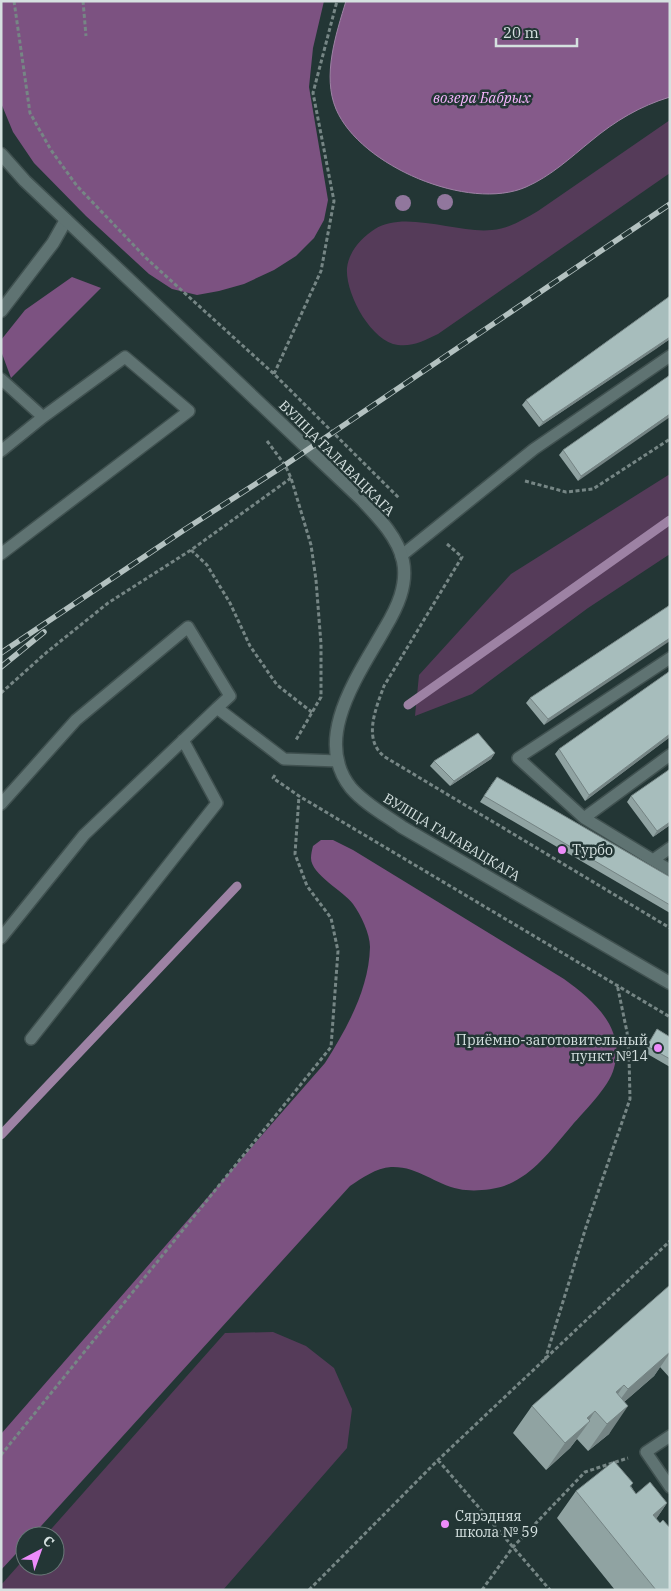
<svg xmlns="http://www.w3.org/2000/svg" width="671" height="1591" font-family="'IBM Plex Serif',serif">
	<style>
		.green { fill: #553b59 }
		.forest { fill: #7c5281 }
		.water { fill: #855a8a; stroke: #9d82a4 }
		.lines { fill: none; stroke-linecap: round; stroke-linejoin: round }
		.stream { stroke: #9d82a4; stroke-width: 9 }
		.service-casing { stroke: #405150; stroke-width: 14 }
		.minor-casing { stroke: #405150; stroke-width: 15 }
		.tertiary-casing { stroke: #405150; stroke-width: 15 }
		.path { stroke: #768685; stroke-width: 3; stroke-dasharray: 4 2.5; stroke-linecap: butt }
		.service { stroke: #5f7372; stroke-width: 11 }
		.minor { stroke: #5f7372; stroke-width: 12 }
		.tertiary { stroke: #5f7372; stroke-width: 12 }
		.rail-casing { stroke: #b3c1c0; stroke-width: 5.5 }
		.rail { stroke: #233635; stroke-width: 4; stroke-dasharray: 11; stroke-linecap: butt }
		.tree { fill: #91779d }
		.wall { fill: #90a3a2 }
		.shaded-wall { fill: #758484 }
		.building { fill: #a7bdbc; stroke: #758484 }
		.poi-dot { fill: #ed8cfa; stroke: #233635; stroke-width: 2 }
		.labels { text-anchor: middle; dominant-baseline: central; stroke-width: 5; stroke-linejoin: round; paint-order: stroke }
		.street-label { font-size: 14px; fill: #d5e1e0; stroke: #233635 }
		.poi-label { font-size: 14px; fill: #d5e1e0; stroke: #233635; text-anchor: start }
		.water-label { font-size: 15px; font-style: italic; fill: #f6b6fe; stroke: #233635 }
	</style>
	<rect width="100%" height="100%" fill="#233635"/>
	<path class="green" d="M670 120V173L438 334C425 340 413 347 398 345 371 342 345 293 347 268 349 251 362 237 375 229 405 210 459 234 492 230 509 229 524 219 538 211Z
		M670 474V554L588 608 472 694 415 716 419 675 511 574Z
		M273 1332 306 1346 334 1368 352 1409 347 1448 223 1590H1V1585L25 1558V1566H55V1536H45L225 1333Z"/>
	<path class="forest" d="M1 1H324L313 48 309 87 328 200 324 220 314 238 296 256 274 270 244 284 219 291 197 295 172 289 149 274 86 216 34 163 13 132 1 103Z
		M72 277 101 288 11 378 1 351V340L25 310Z
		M321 840H333L353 850 564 979C593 1000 626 1028 614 1068 609 1088 582 1113 569 1129 550 1151 532 1176 504 1186 492 1190 472 1192 459 1189 434 1184 418 1166 391 1167 376 1168 362 1178 350 1186L32 1536H25V1544L1 1570V1434L325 1063C347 1028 369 989 370 947 370 934 361 915 353 904 344 891 311 875 311 858 311 854 312 850 313 846Z"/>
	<path class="water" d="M346 1H670V97C640 106 615 121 591 141 570 158 551 176 526 187 469 212 360 166 336 109 322 76 336 34 346 1Z"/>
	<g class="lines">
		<path class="stream" d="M408 705 670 520
			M1 1135 237 886"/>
		<g class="service-casing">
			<path id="service" d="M1 379 43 417
				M1 451 43 417 125 357 189 411 1 554
				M401 556 534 449 670 356
				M670 658 518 758 584 818 670 755
				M1 804 76 720 188 627 230 696 217 708
				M584 818 653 860
				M670 848 653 860 670 870
				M1 938 84 835 217 708 284 759 338 761
				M31 1039 217 803 183 740
				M670 1436 646 1452 670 1487"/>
		</g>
		<g class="minor-casing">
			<path id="minor" d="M1 311 53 243 66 220"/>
		</g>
		<g class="tertiary-casing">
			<path id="tertiary" d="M1 154 25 181 361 499C377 516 398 537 403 561 408 585 397 608 385 628 360 673 311 738 351 788 365 804 385 815 402 827L670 983"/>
		</g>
		<path class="path" d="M14 1 30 113 51 150 77 186 146 258 274 374 399 498
			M83 1 86 36
			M274 374 321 271 334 201 313 93 337 1
			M267 441 285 465 291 478 311 545 316 580 321 644V697L296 740
			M525 481 566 492 593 489 670 439
			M447 544 462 557 384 686C376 708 362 740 385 757L670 928
			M191 550 207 565 230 603 250 646 277 685 313 713
			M1 693 47 652 108 603 191 550 291 478
			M275 775 273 778 299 796 670 1017
			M545 1360 586 1227 630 1099 629 1056 627 1032 617 984
			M1 1455 331 1047 338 951 331 918 307 886 295 854 299 796
			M438 1460 550 1590
			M309 1590 438 1460 670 1241
			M482 1590 513 1547 585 1472 628 1458"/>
		<use href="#service" class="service"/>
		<use href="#minor" class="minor"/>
		<use href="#tertiary" class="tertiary"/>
		<g class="rail-casing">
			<path id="rail" d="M1 653 184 530 285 465 670 204
				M1 667 44 632"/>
		</g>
		<use href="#rail" class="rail"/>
	</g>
	<g class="tree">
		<circle cx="445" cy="202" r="8"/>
		<circle cx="403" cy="203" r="8"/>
	</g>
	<path class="wall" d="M670 296V339L539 427 522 405 526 400Z
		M670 375 578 481 559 455 563 450Z
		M670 605 544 725 526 703 530 698Z
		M670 671V737L585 801 555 754 559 749Z
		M495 753 491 759 450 786 430 766 434 761Z
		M493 782 670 877V913L480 802Z
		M631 796 670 825 653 837 627 802Z
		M657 1029 670 1037V1067L644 1052Z
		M670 1285V1378L660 1367 654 1376 624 1402 609 1434 588 1451 577 1439 570 1448 546 1470 513 1433 532 1406Z
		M633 1483 631 1486 636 1494 667 1503 656 1519 670 1590H615L557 1518 576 1491Z"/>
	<path class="shaded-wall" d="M670 337V339L656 349 539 427 543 422Z
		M670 414V417L578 481 581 476Z
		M670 638V641L544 725 548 719Z
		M670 734V737L585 801 589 795Z
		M495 753 491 759 450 786 454 781Z
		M670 822V825L653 837 657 831Z
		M670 1352V1353L654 1376 608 1416 628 1389Z
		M624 1385 605 1413 616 1392Z
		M628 1406 609 1434 588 1451 607 1424Z
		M595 1411 586 1425 590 1421 570 1448 546 1470 565 1443 587 1418Z
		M667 1503 648 1531 653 1515Z"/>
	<path class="building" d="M670 296V337L543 422 526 400Z
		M670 375V414L581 476 563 450Z
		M670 605V638L548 719 530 698Z
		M670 671V734L589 795 559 749Z
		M478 733 495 753 454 781 434 761Z
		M670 769V822L657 831 631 796Z
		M497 777 670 877V905L484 796Z
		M657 1029 670 1037V1059L647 1046Z
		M670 1285V1352L628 1389 624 1385 616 1392 628 1406 607 1424 595 1411 587 1418 590 1421 565 1443 532 1406Z
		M614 1461 633 1483 630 1486 636 1494 650 1482 667 1503 653 1515 660 1523 663 1520 670 1528V1590H656L576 1491Z"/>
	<g class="poi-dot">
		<circle cx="562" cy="850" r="5"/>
		<circle cx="658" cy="1048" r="5"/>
		<circle cx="445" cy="1524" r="5"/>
	</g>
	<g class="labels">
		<g class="street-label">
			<text transform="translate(337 458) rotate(45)">ВУЛІЦА ГАЛАВАЦКАГА</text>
			<text transform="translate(452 837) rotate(31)">ВУЛІЦА ГАЛАВАЦКАГА</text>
		</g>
		<g class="poi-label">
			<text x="572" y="850">Турбо</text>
			<text x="648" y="1040" text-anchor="end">Приёмно-заготовительный<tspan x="648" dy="16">пункт №14</tspan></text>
			<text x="455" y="1516">Сярэдняя<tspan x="455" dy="16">школа № 59</tspan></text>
		</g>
		<g class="water-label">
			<text x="482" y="97">возера Бабрых</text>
		</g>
	</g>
	<rect width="671" height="1591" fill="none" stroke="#d5e1e0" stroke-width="5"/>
	<g transform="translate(40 1551) rotate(41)"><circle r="24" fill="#233635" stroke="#6a7a79"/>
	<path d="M0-4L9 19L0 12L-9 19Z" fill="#ed8cfa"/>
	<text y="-8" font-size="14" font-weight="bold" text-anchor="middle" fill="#d5e1e0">С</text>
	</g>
	<path d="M496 38v8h81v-8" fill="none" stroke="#d5e1e0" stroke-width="2.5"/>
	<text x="503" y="38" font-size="15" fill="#d5e1e0" stroke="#233635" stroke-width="4" paint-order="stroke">20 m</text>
</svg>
